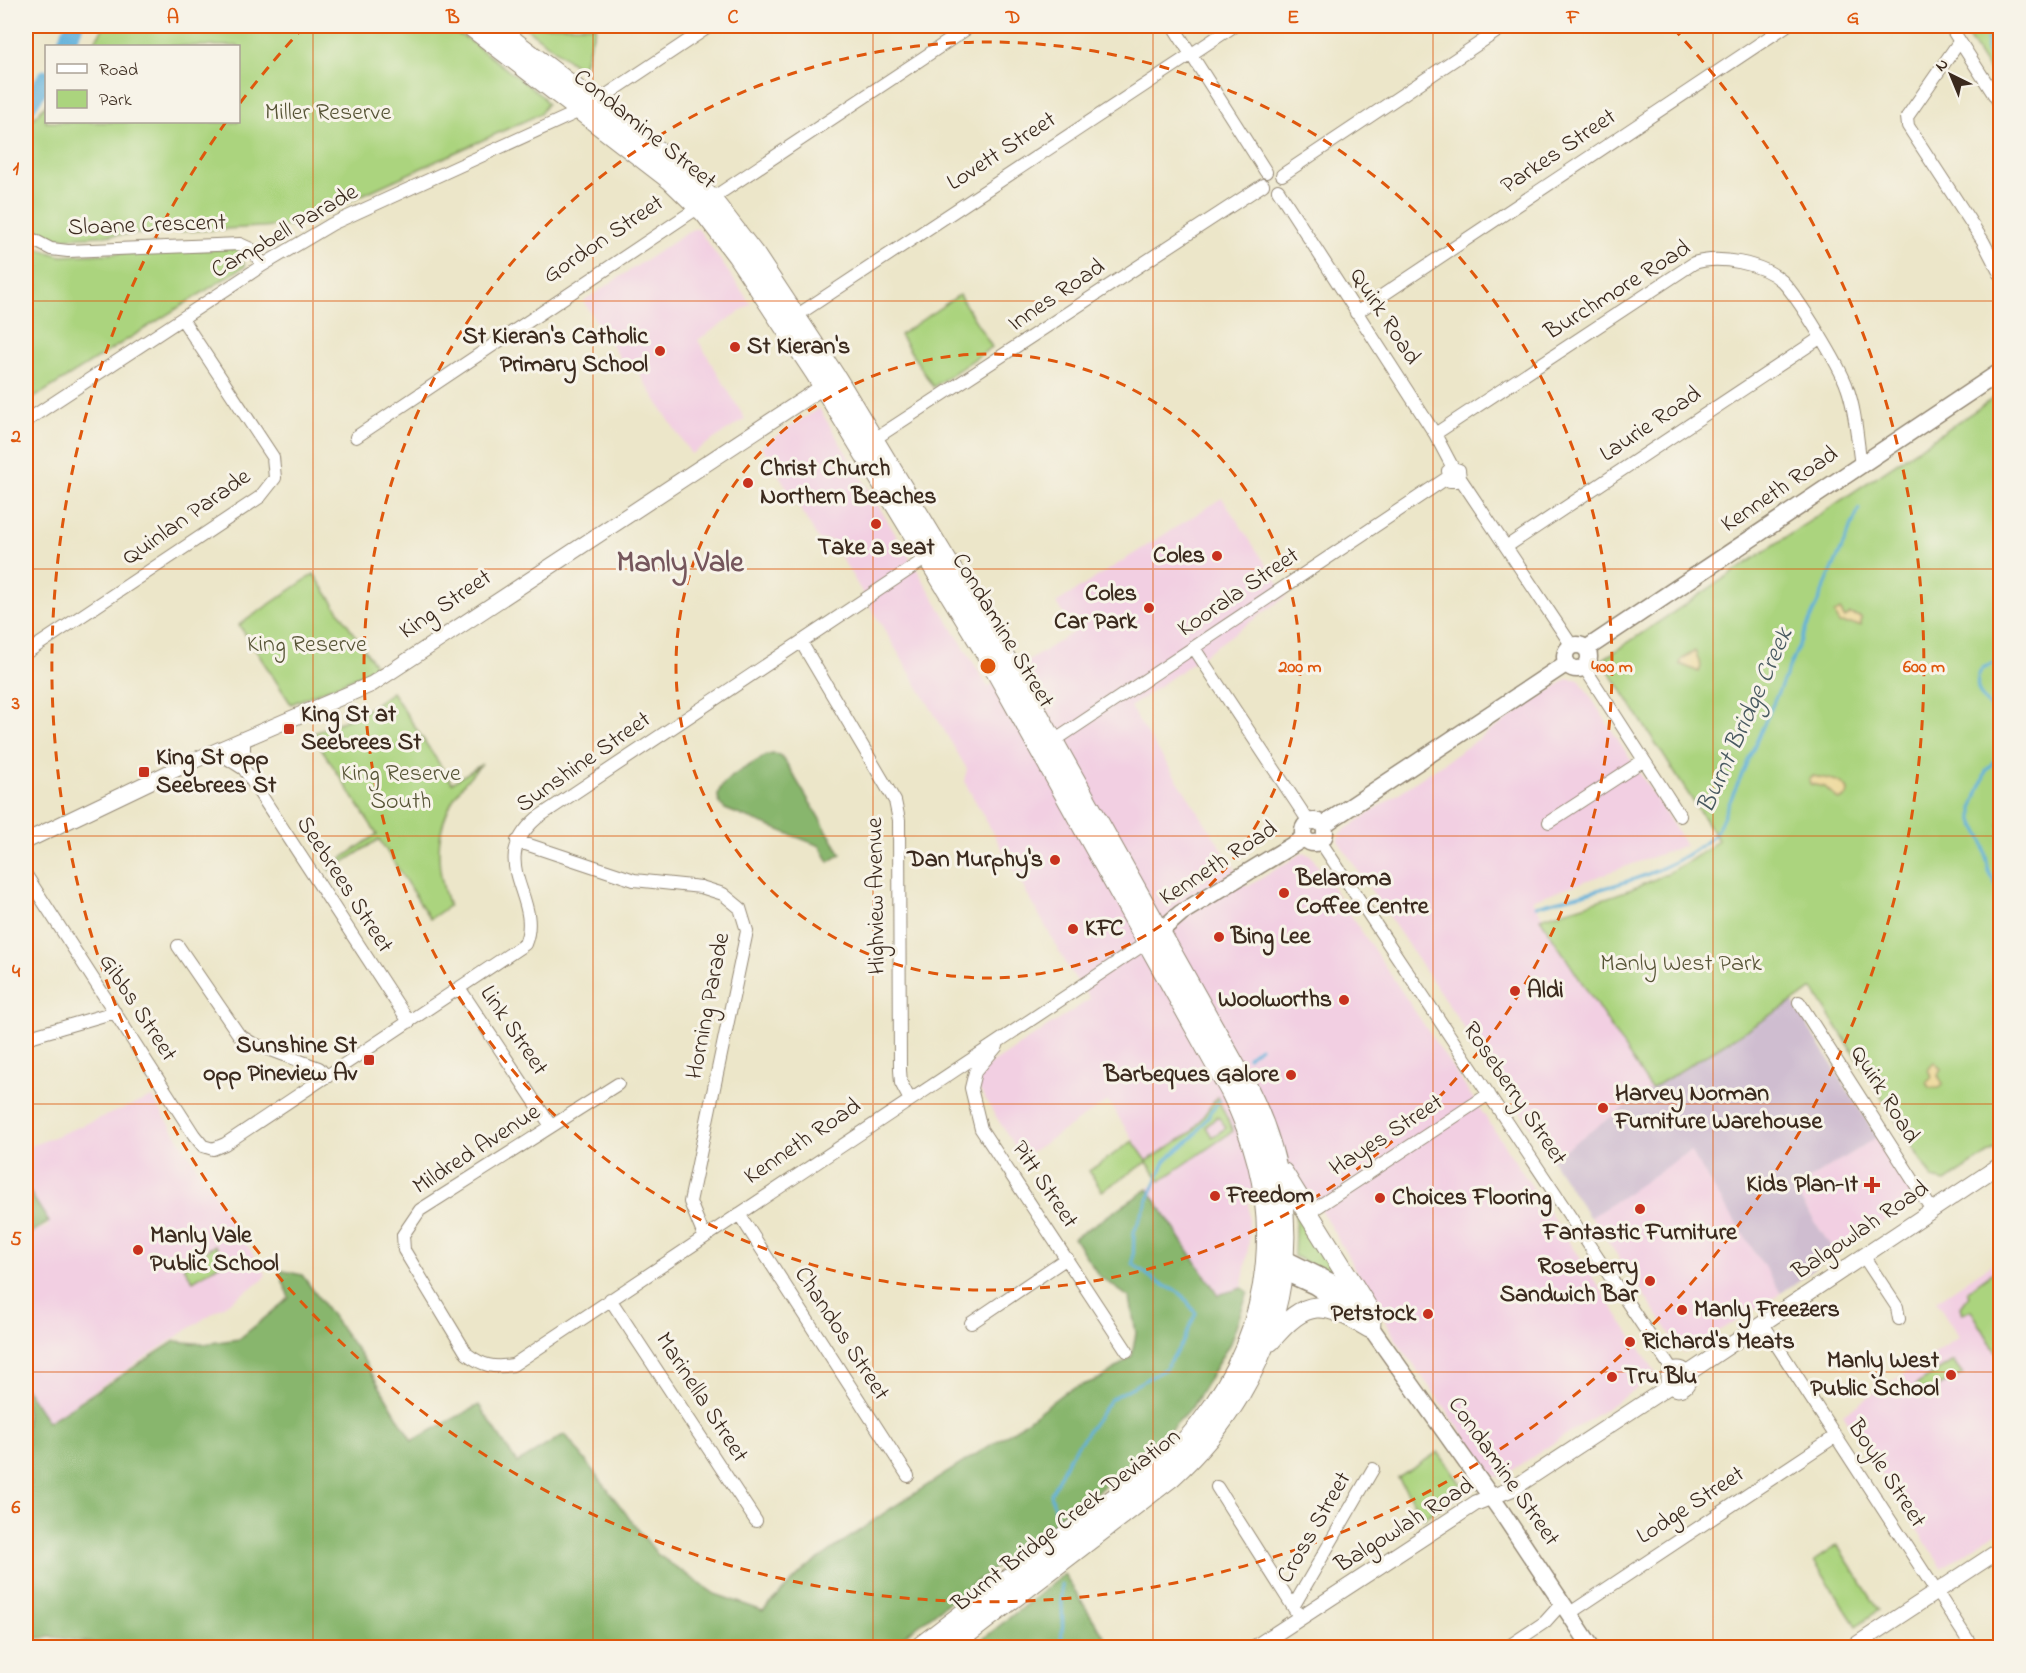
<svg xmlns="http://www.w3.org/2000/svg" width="2026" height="1673" font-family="'Indie Flower',sans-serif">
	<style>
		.built { fill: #f2cfe2 }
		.industrial { fill: #cfbdd0 }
		.green { fill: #abd47e; stroke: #737f4e; stroke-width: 1.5; fill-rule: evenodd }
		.forest { fill: #88b66d; stroke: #627046; stroke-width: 1.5 }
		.sand { fill: #eeda9e; stroke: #94825e; stroke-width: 1.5 }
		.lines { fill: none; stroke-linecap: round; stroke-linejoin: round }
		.stream { stroke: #60b1db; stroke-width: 3 }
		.river { stroke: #60b1db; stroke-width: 18 }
		.minor-casing { stroke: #948874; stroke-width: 14 }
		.tertiary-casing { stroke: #948874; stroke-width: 17 }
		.secondary-casing { stroke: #948874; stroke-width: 19 }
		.trunk-casing { stroke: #948874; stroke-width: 22 }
		.minor { stroke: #fff; stroke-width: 12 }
		.tertiary { stroke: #fff; stroke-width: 15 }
		.secondary { stroke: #fff; stroke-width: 16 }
		.trunk { stroke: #fff; stroke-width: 20 }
		.grid { fill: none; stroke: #df570d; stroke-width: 1.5; stroke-opacity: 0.55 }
		.ring { fill: none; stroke: #df570d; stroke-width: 3; stroke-dasharray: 10 8 }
		.poi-dot { fill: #c8321e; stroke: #f7f3e8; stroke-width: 2 }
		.labels { text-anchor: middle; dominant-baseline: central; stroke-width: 6; stroke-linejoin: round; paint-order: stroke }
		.park-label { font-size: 24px; fill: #575436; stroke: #f7f3e8 }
		.street-label { font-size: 24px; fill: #3b2a1e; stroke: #f7f3e8 }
		.poi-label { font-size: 24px; font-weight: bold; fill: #3b2a1e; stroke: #f7f3e8; text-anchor: start }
		.water-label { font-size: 26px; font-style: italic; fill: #485960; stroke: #f7f3e8 }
		.district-label { font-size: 30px; font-weight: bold; fill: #75565c; stroke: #f7f3e8 }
		.centre { fill: #df570d; stroke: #f7f3e8; stroke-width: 3 }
		.ring-label { font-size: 18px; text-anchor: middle; font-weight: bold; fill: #df570d; stroke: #f7f3e8; stroke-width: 6; stroke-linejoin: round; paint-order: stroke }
		.neatline { fill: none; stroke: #df570d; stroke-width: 2 }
		.grid-label { font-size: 20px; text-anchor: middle; font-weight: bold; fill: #df570d }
	</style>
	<rect width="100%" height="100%" fill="#f7f3e8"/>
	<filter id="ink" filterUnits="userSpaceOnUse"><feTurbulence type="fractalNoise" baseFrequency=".0167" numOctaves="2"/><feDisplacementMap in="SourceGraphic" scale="12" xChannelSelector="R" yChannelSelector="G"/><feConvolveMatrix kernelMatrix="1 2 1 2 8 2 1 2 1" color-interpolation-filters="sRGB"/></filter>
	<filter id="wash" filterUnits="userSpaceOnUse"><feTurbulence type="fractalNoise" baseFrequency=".008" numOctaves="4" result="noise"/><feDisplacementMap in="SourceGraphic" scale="24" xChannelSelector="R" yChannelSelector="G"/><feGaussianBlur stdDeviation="1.35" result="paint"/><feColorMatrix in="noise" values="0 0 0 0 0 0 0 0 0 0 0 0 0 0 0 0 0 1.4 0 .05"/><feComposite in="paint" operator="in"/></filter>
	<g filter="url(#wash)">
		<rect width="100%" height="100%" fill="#ece6c9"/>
		<path class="built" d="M693 229H698L751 304 698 340 745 419 691 454 632 363 625 366 583 301Z
			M819 408 988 687 1075 631 1056 603 1222 498 1287 596 1130 707 1247 887 1304 852 1312 857 1655 1371 1651 1379 1502 1477 1494 1476 1399 1345 1310 1191 1249 1199V1242L1242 1288 1218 1296 1148 1189 1159 1180 1108 1101 1022 1158 975 1083 979 1072 1090 999 1072 974 964 781 967 769 831 540H819L761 446Z
			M1567 679H1579L1686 845 1532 900 1781 1293 1683 1353 1338 841 1340 833Z
			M152 1097 266 1274 263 1280 42 1425 26 1407V1235L49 1226 26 1200V1148Z
			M1877 1137 1919 1198 1836 1254 1793 1189Z
			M2000 1258V1530L1942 1568 1843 1414 1959 1337 1936 1301Z"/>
		<path class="industrial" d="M1792 1001 1877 1137 1793 1189 1836 1254 1781 1293 1690 1151 1590 1218 1551 1159 1651 1089Z"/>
		<path class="green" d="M105 26H441L466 38 543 97 547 104 540 114 296 225 47 239 26 216V127L46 104V122H238V46H91Z
			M523 26H596L582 70Z
			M1961 26H2000V88Z
			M26 245 61 256 237 248 245 266 26 403Z
			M959 295 992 347 933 387 900 335Z
			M2000 394V1146L1945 1182 1933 1179 1813 989 1651 1089 1540 918C1601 900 1670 882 1718 840L1602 660Z
			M314 574 375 665 363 674 291 704 239 625Z
			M392 692 452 783 482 764C438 805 429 851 449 906L430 919 379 839 330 871 328 868 377 834 312 734 362 713Z
			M1217 1097 1233 1131 1160 1181 1147 1162 1102 1191 1089 1171 1133 1141 1147 1161 1192 1132ZM1218 1116 1226 1128 1212 1137 1206 1127Z
			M1296 1211 1346 1284 1294 1256Z
			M215 1245 225 1261 193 1281 183 1266Z
			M2000 1267V1359L1971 1310 1963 1314 1961 1307 1969 1296 1967 1291Z
			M1953 1361 1963 1374 1928 1392 1925 1389 1917 1393 1914 1390 1916 1385Z
			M1438 1452 1466 1491 1424 1518 1398 1478Z
			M1837 1545 1879 1610 1856 1626 1814 1561Z
			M176 1630 188 1648H50Z"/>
		<path class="forest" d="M773 754 780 755 785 761 841 854 829 862 820 846 725 809C700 787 749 767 765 756Z
			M26 1186 49 1222 26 1236Z
			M1148 1189 1218 1295 1242 1288 1248 1292 1230 1343 1192 1407 1147 1454 889 1647 127 1648 53 1637 26 1639V1389L48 1422 175 1341 204 1344 239 1339 289 1298 279 1270 302 1275 362 1357 412 1441 479 1405 517 1463 565 1434 657 1554 715 1594 763 1611 806 1568 890 1509 1019 1427 1066 1391 1102 1378 1132 1356 1136 1333 1130 1298 1099 1276 1074 1238Z
			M1064 1574 1111 1647H973Z"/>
		<path class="sand" d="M1840 610 1845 618 1849 614 1861 617V625L1839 623 1834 614Z
			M1695 651 1701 666 1699 672 1680 664 1682 659Z
			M1813 776C1825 779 1841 778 1848 790L1847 796 1839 800 1825 787 1810 784 1809 779Z
			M1934 1062 1941 1069 1938 1075 1943 1084 1939 1088H1930L1926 1083 1932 1077 1928 1070Z"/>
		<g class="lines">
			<path class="stream" d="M1989 26 1986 51 2000 78
				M2000 661 1982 668C1967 696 1993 701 2000 727
				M2000 753 1986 771 1981 785 1973 806V821L1983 841 1989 872 2000 893
				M1536 906C1599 889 1668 878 1716 833L1859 509
				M1248 1057 1260 1047
				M1058 1525 1051 1494 1068 1459 1111 1399 1165 1369 1183 1342 1196 1313 1180 1293 1157 1282 1133 1264 1134 1232 1165 1161 1194 1136 1219 1101
				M1059 1648C1066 1624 1061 1609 1061 1585"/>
			<path class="river" d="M64 46 74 26
				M26 108 46 78"/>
		</g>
	</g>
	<g filter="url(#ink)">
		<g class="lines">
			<g class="minor-casing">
				<path id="minor" d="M1173 26 1266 172
					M1950 26 2000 104
					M1959 42 1907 117 1908 126 1983 241 2000 274
					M596 102 710 26
					M1282 175 1505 26
					M1278 190 1435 434 1453 468
					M711 199 971 26
					M26 236 51 249 68 251 240 244 251 249 263 265
					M1356 313 1786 26
					M796 316 1234 26
					M26 421 263 265 332 224 582 110
					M1435 434 1694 263C1719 255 1762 263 1782 281 1798 297 1840 366 1847 387 1856 411 1857 440 1861 465
					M356 437 699 207
					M873 440 1263 185
					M1460 478 1456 481H1450L1448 471 1453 468 1459 470 1460 478 1572 646
					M1506 547 1820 338
					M801 642 895 801 899 820 900 1070 901 1083 910 1100
					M1194 648 1309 822
					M26 653 260 497 275 478 273 457 182 319
					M1584 667 1680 816
					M1054 741 1447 478
					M216 751 244 769 409 1022
					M244 769V739
					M1549 822 1644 760
					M517 841 634 880 701 887 723 894 740 908 747 931 690 1202 704 1236
					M1320 841 1673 1371
					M26 875 194 1135 203 1146 213 1149
					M178 946 239 1035 252 1043 319 1068 327 1077
					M460 989 551 1126
					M1799 1002 1932 1210
					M26 1038 115 1012
					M997 1046 975 1072 971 1088 981 1129 1127 1351
					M618 1084 420 1210 403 1235 404 1250 467 1354C483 1366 493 1368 513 1365L1149 941
					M213 1149 225 1144 525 944C544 897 484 864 537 818L928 557
					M739 1214 908 1476
					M1307 1214 1489 1094
					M1864 1257 1897 1307 1899 1319
					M610 1299 756 1521
					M971 1323 1067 1258
					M1763 1324 1973 1648
					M1217 1487 1297 1613
					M1293 1607 1373 1469
					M1570 1613 1836 1436
					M1506 1648 1545 1622 1563 1602"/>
			</g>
			<g class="tertiary-casing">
				<path id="tertiary" d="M26 841 193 761 372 684 824 386
					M1668 1379a10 10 0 1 1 20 0a10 10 0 1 1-20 0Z
					M1687 1374 2000 1165
					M1254 1648 1476 1503 1514 1488 1671 1385
					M1851 1648 2000 1550"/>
			</g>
			<g class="secondary-casing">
				<path id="secondary" d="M1565 657a12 12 0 1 1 24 0a12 12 0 1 1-24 0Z
					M1586 649 2000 372
					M1303 832a11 11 0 1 1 22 0a11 11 0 1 1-22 0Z
					M1323 825 1567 663
					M1152 938 1181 913 1304 838
					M1283 1258 1331 1282 1352 1301 1501 1511 1592 1648
					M1282 1271 1315 1286 1342 1304"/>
			</g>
			<g class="trunk-casing">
				<path id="trunk" d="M471 26 671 180 705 213 737 255 816 374 986 653 1230 1090C1288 1204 1278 1325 1199 1426 1171 1461 1130 1486 1095 1513 1036 1558 977 1603 919 1648
					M493 26 681 169 711 199 756 257 836 378 1022 686 1248 1089C1318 1228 1284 1375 1171 1477L948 1648
					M1270 1341C1307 1297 1323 1300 1370 1328L1371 1314 1283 1173"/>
			</g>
			<use href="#minor" class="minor"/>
			<use href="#tertiary" class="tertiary"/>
			<use href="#secondary" class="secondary"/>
			<use href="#trunk" class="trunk"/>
		</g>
	</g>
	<path class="grid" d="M313 26V1648M593 26V1648M873 26V1648M1153 26V1648M1433 26V1648M1713 26V1648M26 301H2000M26 569H2000M26 836H2000M26 1104H2000M26 1372H2000"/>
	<g class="ring">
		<circle cx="988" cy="666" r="312"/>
		<circle cx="988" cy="666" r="624"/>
		<path d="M240 103A936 936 0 0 1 303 28M1673 28A936 936 0 1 1 226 122"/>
	</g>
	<g class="poi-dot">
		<circle cx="735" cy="347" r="6"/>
		<circle cx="660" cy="351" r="6"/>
		<circle cx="748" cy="483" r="6"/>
		<circle cx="876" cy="524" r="6"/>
		<circle cx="1217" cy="556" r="6"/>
		<circle cx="1149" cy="608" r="6"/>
		<rect x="283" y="723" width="12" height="12" rx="3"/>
		<rect x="138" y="766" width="12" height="12" rx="3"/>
		<circle cx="1055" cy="860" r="6"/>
		<circle cx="1284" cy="893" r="6"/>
		<circle cx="1073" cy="929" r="6"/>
		<circle cx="1219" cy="937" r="6"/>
		<circle cx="1515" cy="991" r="6"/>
		<circle cx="1344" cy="1000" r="6"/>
		<rect x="363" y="1054" width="12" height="12" rx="3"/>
		<circle cx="1291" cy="1075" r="6"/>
		<circle cx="1603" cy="1108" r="6"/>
		<path d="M1869 1176h6v6h6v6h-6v6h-6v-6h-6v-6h6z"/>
		<circle cx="1215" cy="1196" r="6"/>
		<circle cx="1380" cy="1198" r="6"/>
		<circle cx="1640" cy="1209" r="6"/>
		<circle cx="138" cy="1250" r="6"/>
		<circle cx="1650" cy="1281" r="6"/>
		<circle cx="1682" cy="1310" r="6"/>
		<circle cx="1428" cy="1314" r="6"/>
		<circle cx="1630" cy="1342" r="6"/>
		<circle cx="1951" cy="1375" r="6"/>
		<circle cx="1612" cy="1377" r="6"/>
	</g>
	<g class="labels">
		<g class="park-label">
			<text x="328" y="113">Miller Reserve</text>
			<text x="307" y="645">King Reserve</text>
			<text x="401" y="774">King Reserve<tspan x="401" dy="28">South</tspan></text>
			<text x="1681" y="964">Manly West Park</text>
		</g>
		<g class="street-label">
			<text transform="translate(644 130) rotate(39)">Condamine Street</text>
			<text transform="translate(1002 152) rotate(-33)">Lovett Street</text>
			<text transform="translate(1559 152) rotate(-34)">Parkes Street</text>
			<text transform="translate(147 226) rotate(-2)">Sloane Crescent</text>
			<text transform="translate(285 232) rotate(-30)">Campbell Parade</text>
			<text transform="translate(604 240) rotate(-34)">Gordon Street</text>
			<text transform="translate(1618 291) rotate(-32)">Burchmore Road</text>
			<text transform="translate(1057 296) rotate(-34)">Innes Road</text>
			<text transform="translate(1384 317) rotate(57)">Quirk Road</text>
			<text transform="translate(1651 425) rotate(-34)">Laurie Road</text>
			<text transform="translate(1780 490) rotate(-34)">Kenneth Road</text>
			<text transform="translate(187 518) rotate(-35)">Quinlan Parade</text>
			<text transform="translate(1239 593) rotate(-34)">Koorala Street</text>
			<text transform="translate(446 605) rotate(-34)">King Street</text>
			<text transform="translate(1002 631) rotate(59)">Condamine Street</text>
			<text transform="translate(584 763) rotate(-35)">Sunshine Street</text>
			<text transform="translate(1219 864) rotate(-33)">Kenneth Road</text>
			<text transform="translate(344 885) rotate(57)">Seebrees Street</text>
			<text transform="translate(877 896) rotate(-91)">Highview Avenue</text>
			<text transform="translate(709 1006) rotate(-79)">Horning Parade</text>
			<text transform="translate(137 1008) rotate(57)">Gibbs Street</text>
			<text transform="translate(513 1031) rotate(56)">Link Street</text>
			<text transform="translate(1514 1094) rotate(56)">Roseberry Street</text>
			<text transform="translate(1884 1095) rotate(58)">Quirk Road</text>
			<text transform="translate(1387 1136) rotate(-33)">Hayes Street</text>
			<text transform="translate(803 1142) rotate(-34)">Kenneth Road</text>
			<text transform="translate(477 1150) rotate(-33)">Mildred Avenue</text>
			<text transform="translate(1044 1185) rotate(56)">Pitt Street</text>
			<text transform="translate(1861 1231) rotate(-34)">Balgowlah Road</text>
			<text transform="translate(841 1334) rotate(57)">Chandos Street</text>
			<text transform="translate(701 1398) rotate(57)">Marinella Street</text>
			<text transform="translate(1503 1472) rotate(55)">Condamine Street</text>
			<text transform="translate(1886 1474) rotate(57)">Boyle Street</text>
			<text transform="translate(1691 1506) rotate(-33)">Lodge Street</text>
			<text transform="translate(1067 1521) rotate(-38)">Burnt Bridge Creek Deviation</text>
			<text transform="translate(1405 1526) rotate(-32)">Balgowlah Road</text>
			<text transform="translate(1315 1528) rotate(-60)">Cross Street</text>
		</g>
		<g class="poi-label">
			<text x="648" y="337" text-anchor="end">St Kieran's Catholic<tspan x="648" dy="28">Primary School</tspan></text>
			<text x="747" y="347">St Kieran's</text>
			<text x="760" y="469">Christ Church<tspan x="760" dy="28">Northern Beaches</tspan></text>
			<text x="876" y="548" text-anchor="middle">Take a seat</text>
			<text x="1205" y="556" text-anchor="end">Coles</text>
			<text x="1137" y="594" text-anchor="end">Coles<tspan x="1137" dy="28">Car Park</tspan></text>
			<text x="301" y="715">King St at<tspan x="301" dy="28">Seebrees St</tspan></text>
			<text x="156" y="758">King St opp<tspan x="156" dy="28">Seebrees St</tspan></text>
			<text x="1043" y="860" text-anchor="end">Dan Murphy's</text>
			<text x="1296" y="879">Belaroma<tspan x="1296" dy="28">Coffee Centre</tspan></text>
			<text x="1085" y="929">KFC</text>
			<text x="1231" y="937">Bing Lee</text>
			<text x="1527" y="991">Aldi</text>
			<text x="1332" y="1000" text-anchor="end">Woolworths</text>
			<text x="357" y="1046" text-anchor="end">Sunshine St<tspan x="357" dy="28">opp Pineview Av</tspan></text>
			<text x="1279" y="1075" text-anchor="end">Barbeques Galore</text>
			<text x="1615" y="1094">Harvey Norman<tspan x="1615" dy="28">Furniture Warehouse</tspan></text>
			<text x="1858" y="1185" text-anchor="end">Kids Plan-It</text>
			<text x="1227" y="1196">Freedom</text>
			<text x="1392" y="1198">Choices Flooring</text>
			<text x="1640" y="1233" text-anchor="middle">Fantastic Furniture</text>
			<text x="150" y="1236">Manly Vale<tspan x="150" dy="28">Public School</tspan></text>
			<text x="1638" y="1267" text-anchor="end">Roseberry<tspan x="1638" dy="28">Sandwich Bar</tspan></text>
			<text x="1694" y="1310">Manly Freezers</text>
			<text x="1416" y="1314" text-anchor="end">Petstock</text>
			<text x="1642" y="1342">Richard's Meats</text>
			<text x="1939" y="1361" text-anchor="end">Manly West<tspan x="1939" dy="28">Public School</tspan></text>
			<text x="1624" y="1377">Tru Blu</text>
		</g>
		<g class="water-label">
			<text transform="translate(1746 721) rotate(-66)">Burnt Bridge Creek</text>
		</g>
		<g class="district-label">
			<text x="680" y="564">Manly Vale</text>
		</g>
	</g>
	<circle cx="988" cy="666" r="9" class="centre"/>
	<g class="ring-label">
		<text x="1300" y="672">200 m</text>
		<text x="1612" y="672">400 m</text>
		<text x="1924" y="672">600 m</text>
	</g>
	<rect width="2026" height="1673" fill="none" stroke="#f7f3e8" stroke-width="66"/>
	<rect x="45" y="45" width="195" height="78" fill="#f7f3e8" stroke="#aca397" stroke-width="1.5"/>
	<rect x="57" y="64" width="30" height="9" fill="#ffffff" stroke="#aca397" stroke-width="1.5"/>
	<text x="99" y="75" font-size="18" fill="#3b2a1e">Road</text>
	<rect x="57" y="90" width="30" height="18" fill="#abd47e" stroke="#aca397" stroke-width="1.5"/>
	<text x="99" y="105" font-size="18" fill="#3b2a1e">Park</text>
	<g transform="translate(1951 75) rotate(317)" stroke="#f7f3e8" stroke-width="4.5" paint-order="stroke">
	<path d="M0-4.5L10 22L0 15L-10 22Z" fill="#3b2a1e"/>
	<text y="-9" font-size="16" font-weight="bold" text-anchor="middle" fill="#3b2a1e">N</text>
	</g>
	<rect x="33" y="33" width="1960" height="1607" class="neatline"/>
	<g class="grid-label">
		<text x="173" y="23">A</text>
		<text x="453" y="23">B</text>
		<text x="733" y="23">C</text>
		<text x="1013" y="23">D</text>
		<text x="1293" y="23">E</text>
		<text x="1573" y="23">F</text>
		<text x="1853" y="23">G</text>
		<text x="16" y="174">1</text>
		<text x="16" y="442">2</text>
		<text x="16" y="709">3</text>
		<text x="16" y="977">4</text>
		<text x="16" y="1245">5</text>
		<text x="16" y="1513">6</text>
	</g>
</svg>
